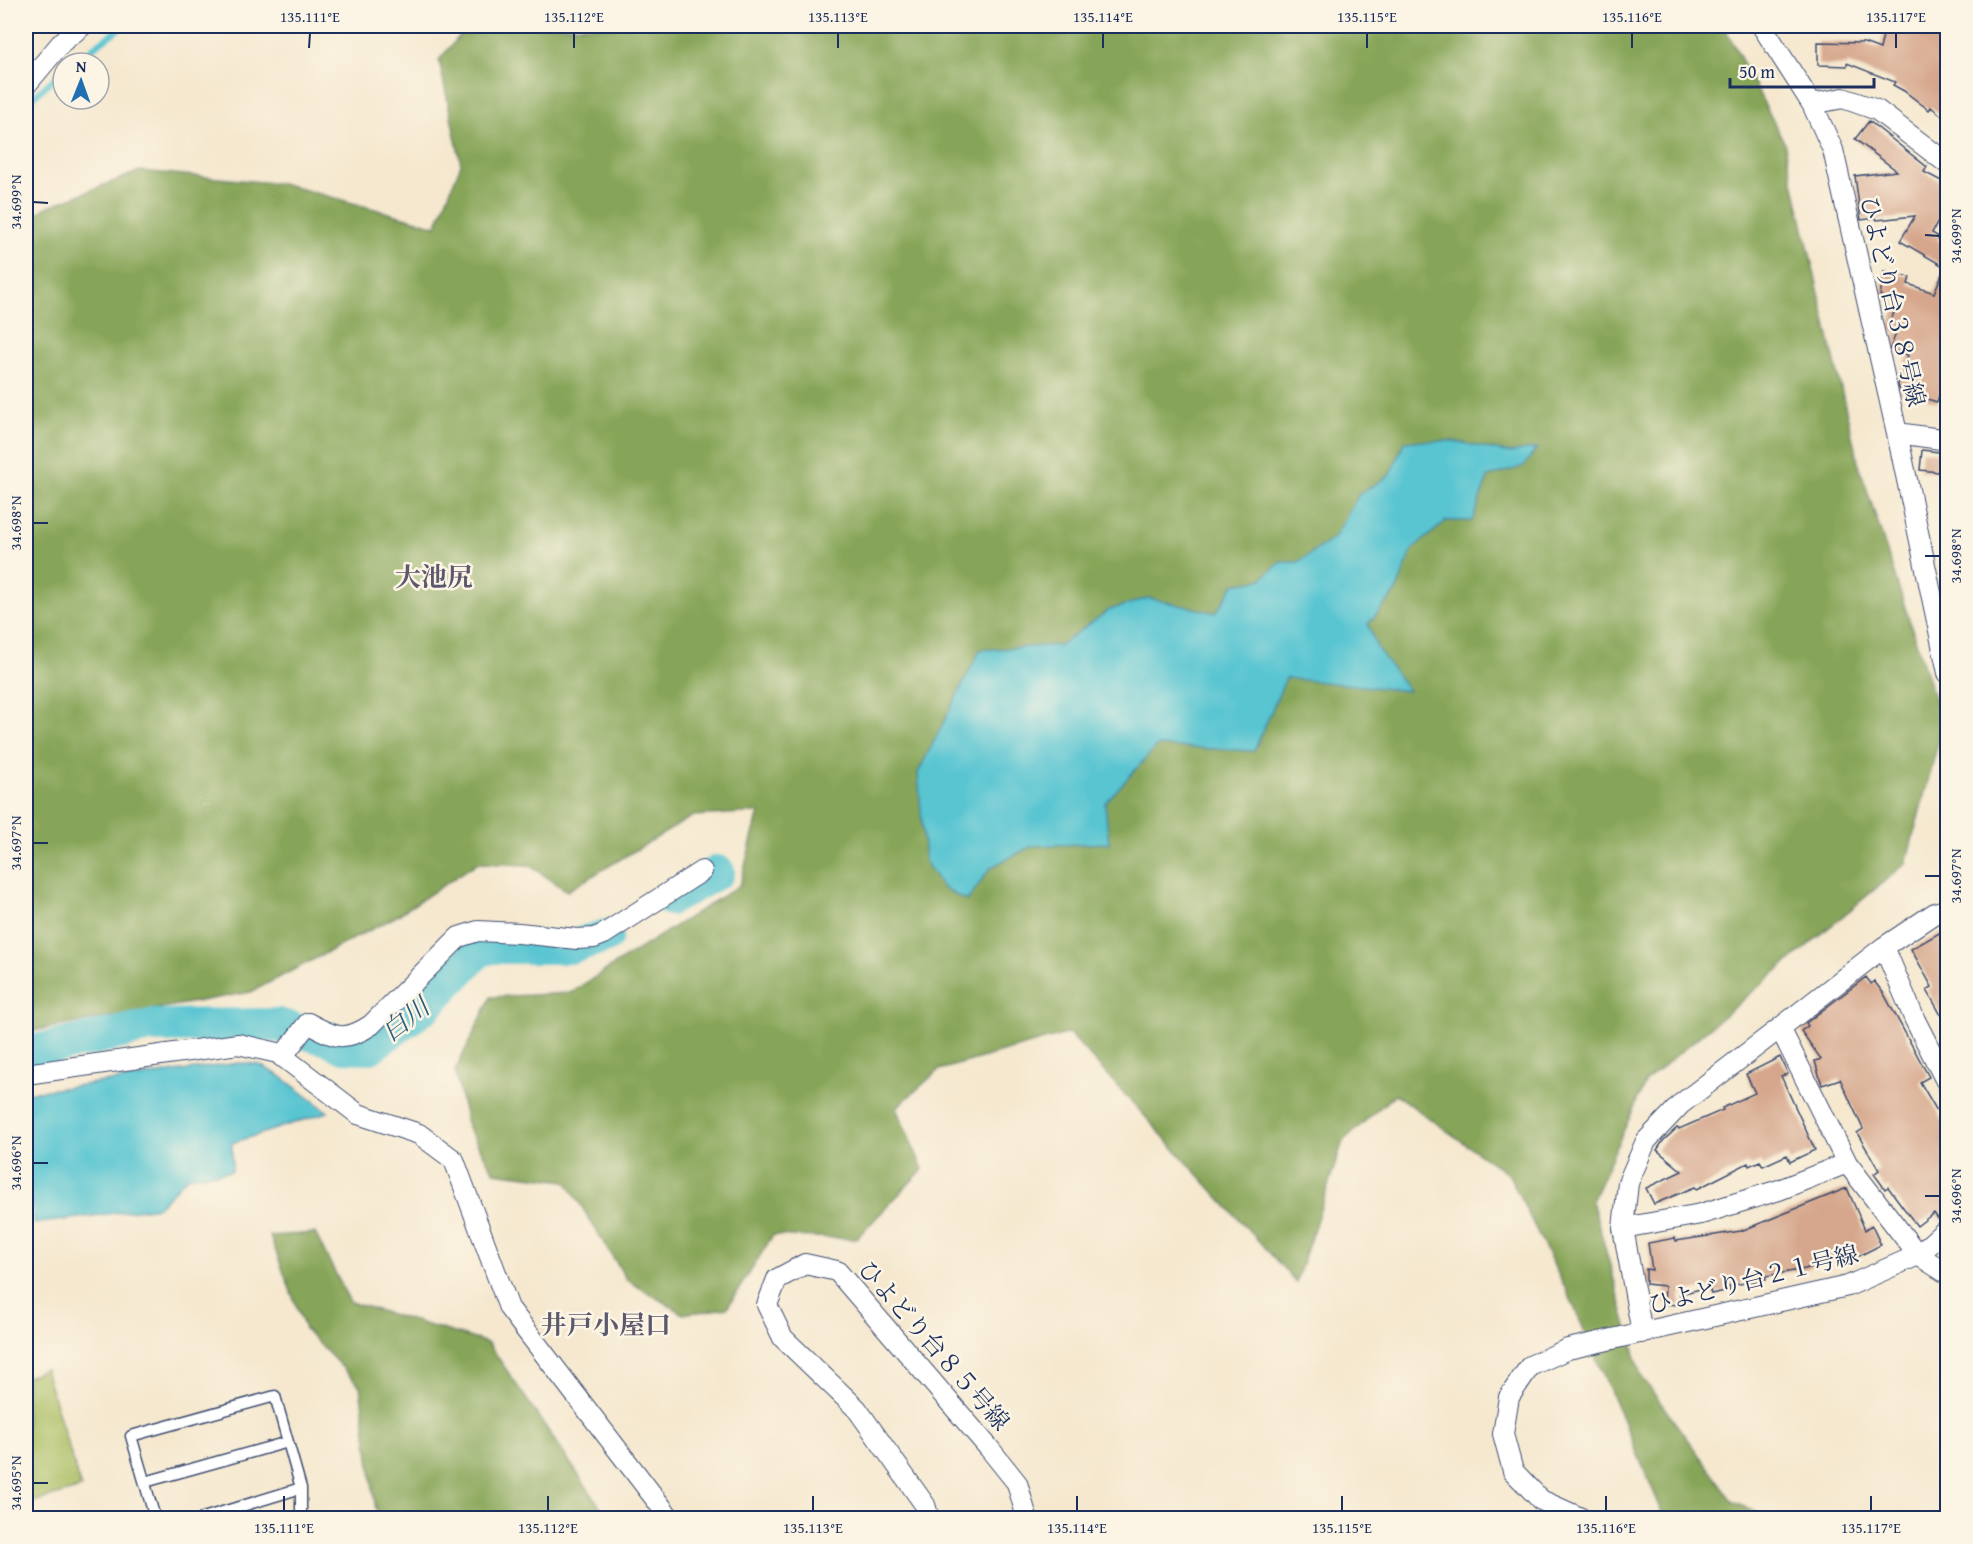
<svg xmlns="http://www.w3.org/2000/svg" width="1973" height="1544" font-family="'Gentium Book Plus','Noto Serif JP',serif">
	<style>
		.green { fill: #aabe63; stroke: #627660; stroke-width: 1.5 }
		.forest { fill: #87a559; stroke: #516a5c; stroke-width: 1.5 }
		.water { fill: #59c5d1; stroke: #3a7a98; stroke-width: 1.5 }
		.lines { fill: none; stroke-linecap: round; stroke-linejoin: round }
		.stream { stroke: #59c5d1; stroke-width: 6 }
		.river { stroke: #59c5d1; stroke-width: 34 }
		.building { fill: #d5a68b }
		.service-casing { stroke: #3c4b6f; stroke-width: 13 }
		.minor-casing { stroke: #3c4b6f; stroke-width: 22 }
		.service { stroke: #fff; stroke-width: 10 }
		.minor { stroke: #fff; stroke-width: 20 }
		.ticks { fill: none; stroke: #1b2f5e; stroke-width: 2 }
		.labels { text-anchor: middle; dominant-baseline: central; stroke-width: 5; stroke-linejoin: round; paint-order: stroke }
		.street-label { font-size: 24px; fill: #1b2f5e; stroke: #fcf5e5 }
		.neighbourhood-label { font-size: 26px; font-weight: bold; fill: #5c596e; stroke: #fcf5e5 }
		.water-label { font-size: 26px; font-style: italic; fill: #2e5c80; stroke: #fcf5e5 }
		.neatline { fill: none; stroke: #1b2f5e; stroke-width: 2 }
		.ticks-label { font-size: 15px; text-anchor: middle; fill: #1b2f5e }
	</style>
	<rect width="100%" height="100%" fill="#fcf5e5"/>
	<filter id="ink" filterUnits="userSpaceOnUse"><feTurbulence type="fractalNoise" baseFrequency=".0167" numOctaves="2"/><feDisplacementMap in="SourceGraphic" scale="12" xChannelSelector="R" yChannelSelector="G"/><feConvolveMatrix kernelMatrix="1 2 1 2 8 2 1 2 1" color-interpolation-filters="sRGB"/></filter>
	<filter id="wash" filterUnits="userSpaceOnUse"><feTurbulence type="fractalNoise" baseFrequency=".008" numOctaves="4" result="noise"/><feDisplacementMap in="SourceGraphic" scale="24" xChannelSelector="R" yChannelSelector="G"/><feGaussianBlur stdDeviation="1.35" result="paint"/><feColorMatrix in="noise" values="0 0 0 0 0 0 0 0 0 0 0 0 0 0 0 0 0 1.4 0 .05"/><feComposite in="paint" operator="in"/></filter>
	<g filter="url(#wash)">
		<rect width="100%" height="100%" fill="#f5e8cf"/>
		<path class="green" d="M45 1369 81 1488 26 1504V1377Z"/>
		<path class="forest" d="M468 26H1724L1784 142 1858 462 1943 725 1906 863 1646 1081 1592 1201 1641 1376 1733 1502 1769 1518H1665L1572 1302 1509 1175 1395 1094 1343 1141 1296 1282 1069 1033 939 1070 896 1108 923 1169 856 1239 773 1235 727 1308 683 1314 627 1280 566 1181 494 1172 468 1128 455 1071 491 997 570 993 740 885 759 812 693 816 567 891 529 865 477 863 395 917 251 992 26 1032V223L45 208 140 171 284 184 436 226 461 164 439 60Z
			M315 1233 350 1302 488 1343 608 1518H379L375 1505 360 1386 305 1329 270 1236Z"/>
		<path class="water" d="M1405 441H1453L1510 453 1537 448 1524 466 1488 477 1472 521H1446L1412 550 1396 592 1368 624 1377 648 1409 691 1286 678 1254 751 1157 746 1105 803 1109 843 1032 846 991 867 967 901 943 888 925 861 918 773 980 650 1060 645 1109 610 1148 598 1216 613 1234 584 1260 580 1281 562H1298L1334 538 1359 494 1389 476Z
			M238 1063 258 1064 280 1076 328 1112 232 1143V1171L187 1177 158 1207 34 1224 26 1164V1093Z"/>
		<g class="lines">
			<path class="stream" d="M72 63 123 26
				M26 104 63 70"/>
			<path class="river" d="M670 899 718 872
				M26 1053 150 1026 278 1025 332 1040 341 1046 370 1047 426 1006 478 951 492 947H570L606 936"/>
		</g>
		<g id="blocks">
			<path class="building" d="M1885 26H1926L1947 40V120L1931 107 1929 110 1904 91 1893 85 1895 82 1847 63V66L1818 65V42L1864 43 1880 49Z
				M1869 121 1927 167 1924 172 1947 184V205L1932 233 1939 237 1938 240 1947 246V360L1942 377 1944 378 1937 402 1900 391 1898 385 1908 355 1890 349 1896 333 1888 330 1898 300 1880 296 1884 272 1910 277 1908 284 1934 293 1945 267 1900 241 1915 216 1877 220 1876 218 1861 220 1855 176 1897 171 1855 139Z
				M1922 450 1947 453V473L1920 470Z
				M1941 932 1947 943V1026L1927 990 1932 987 1911 949Z
				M1866 977 1871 984 1874 981 1884 994 1929 1077 1920 1082 1947 1128V1195L1943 1198 1947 1205V1216L1939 1220 1934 1213 1917 1226 1888 1187 1885 1189 1874 1174 1879 1170 1857 1133 1863 1129 1840 1079 1822 1085 1815 1061 1821 1059 1801 1031 1808 1026 1806 1023Z
				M1780 1057 1788 1074 1781 1076 1815 1150 1790 1162 1787 1155 1763 1166 1760 1161 1749 1166 1748 1163 1697 1189 1695 1187 1654 1204 1646 1188 1682 1171 1657 1150 1663 1141 1677 1128 1679 1129 1723 1110 1722 1108 1755 1093 1746 1074Z
				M1847 1188 1865 1230 1872 1226 1881 1245 1859 1256 1857 1253 1805 1269 1765 1276 1766 1279 1729 1286 1730 1290 1711 1294 1709 1287 1680 1294V1305L1664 1304 1665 1286 1646 1284V1269L1652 1270 1648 1243 1675 1238 1676 1241 1741 1231Z"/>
		</g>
	</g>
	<g filter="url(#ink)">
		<use href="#blocks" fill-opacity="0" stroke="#3c4b6f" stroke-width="1.5"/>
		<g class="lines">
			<g class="service-casing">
				<path id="service" d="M145 1482 288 1442
					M155 1518 131 1436 275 1396 301 1488V1518
					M203 1518 301 1488"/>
			</g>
			<g class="minor-casing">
				<path id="minor" d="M1762 26 1812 104 1833 150 1897 433 1948 673
					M26 85 62 42 82 26
					M1812 104 1843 98 1877 110 1948 164
					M1897 433 1948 440
					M1948 909 1935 913 1884 947 1780 1028 1847 1163 1918 1255 1948 1274
					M1884 947 1915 1020 1948 1085
					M282 1057 308 1023C334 1037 344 1043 371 1025L459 937 478 931 519 933 577 939 594 938 604 934 702 871
					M26 1074 238 1044 278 1053 358 1114 419 1134 454 1160 509 1308 670 1518
					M1623 1228 1701 1214 1779 1190 1847 1163
					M1642 1333 1623 1228 1628 1183 1646 1141 1681 1104 1780 1028
					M929 1518 925 1505 857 1409 783 1338 767 1305 777 1279 805 1264 837 1271 989 1448 1017 1483 1027 1518
					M1581 1518 1541 1500 1513 1471 1503 1434 1509 1397 1530 1366 1568 1349 1848 1286 1918 1255 1948 1228"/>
			</g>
			<use href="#service" class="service"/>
			<use href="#minor" class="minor"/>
		</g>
	</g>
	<path class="ticks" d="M309 48 310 33M574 48V33M838 48V33M1103 48V33M1367 48V33M1632 48V33M1896 48V33M33 202 48 203M1925 235 1940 236M33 523H48M1925 556H1940M33 843H48M1925 876H1940M33 1163H48M1925 1196H1940M33 1483H48M284 1511V1496M548 1511V1496M813 1511V1496M1077 1511V1496M1342 1511V1496M1606 1511V1496M1871 1511V1496"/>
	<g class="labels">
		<g class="street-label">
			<text transform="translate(1893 301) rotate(77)">ひよどり台３８号線</text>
			<text transform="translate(1753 1279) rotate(-14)">ひよどり台２１号線</text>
			<text transform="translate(934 1345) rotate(49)">ひよどり台８５号線</text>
		</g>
		<g class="neighbourhood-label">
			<text x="434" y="576">大池尻</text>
			<text x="606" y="1324">井戸小屋口</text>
		</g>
		<g class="water-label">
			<text transform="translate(405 1019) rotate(-38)">白川</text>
		</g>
	</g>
	<rect width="1973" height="1544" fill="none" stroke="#fcf5e5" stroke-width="66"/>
	<g transform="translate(81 81) rotate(1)"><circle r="28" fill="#fcf5e5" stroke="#a2a6af" stroke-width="1.5"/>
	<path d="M0-4.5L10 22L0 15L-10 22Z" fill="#1f6fb2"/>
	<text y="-9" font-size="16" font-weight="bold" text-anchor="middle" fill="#1b2f5e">N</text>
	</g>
	<path d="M1730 78v9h144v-9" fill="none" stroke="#1b2f5e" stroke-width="3"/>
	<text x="1739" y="78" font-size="18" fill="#1b2f5e" stroke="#fcf5e5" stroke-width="4.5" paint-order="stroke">50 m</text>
	<rect x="33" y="33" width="1907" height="1478" class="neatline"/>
	<g class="ticks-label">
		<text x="310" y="22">135.111°E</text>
		<text x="574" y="22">135.112°E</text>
		<text x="838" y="22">135.113°E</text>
		<text x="1103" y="22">135.114°E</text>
		<text x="1367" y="22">135.115°E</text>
		<text x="1632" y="22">135.116°E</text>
		<text x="1896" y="22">135.117°E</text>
		<text transform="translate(16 202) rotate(-90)" y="5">34.699°N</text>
		<text transform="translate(1956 236) rotate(-90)" y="5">34.699°N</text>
		<text transform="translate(16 523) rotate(-90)" y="5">34.698°N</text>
		<text transform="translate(1956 556) rotate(-90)" y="5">34.698°N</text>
		<text transform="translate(16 843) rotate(-90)" y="5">34.697°N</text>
		<text transform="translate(1956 876) rotate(-90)" y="5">34.697°N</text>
		<text transform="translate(16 1163) rotate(-90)" y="5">34.696°N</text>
		<text transform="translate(1956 1196) rotate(-90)" y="5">34.696°N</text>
		<text transform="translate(16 1483) rotate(-90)" y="5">34.695°N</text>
		<text x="284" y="1533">135.111°E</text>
		<text x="548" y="1533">135.112°E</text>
		<text x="813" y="1533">135.113°E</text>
		<text x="1077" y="1533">135.114°E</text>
		<text x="1342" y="1533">135.115°E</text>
		<text x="1606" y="1533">135.116°E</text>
		<text x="1871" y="1533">135.117°E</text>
	</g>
</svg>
